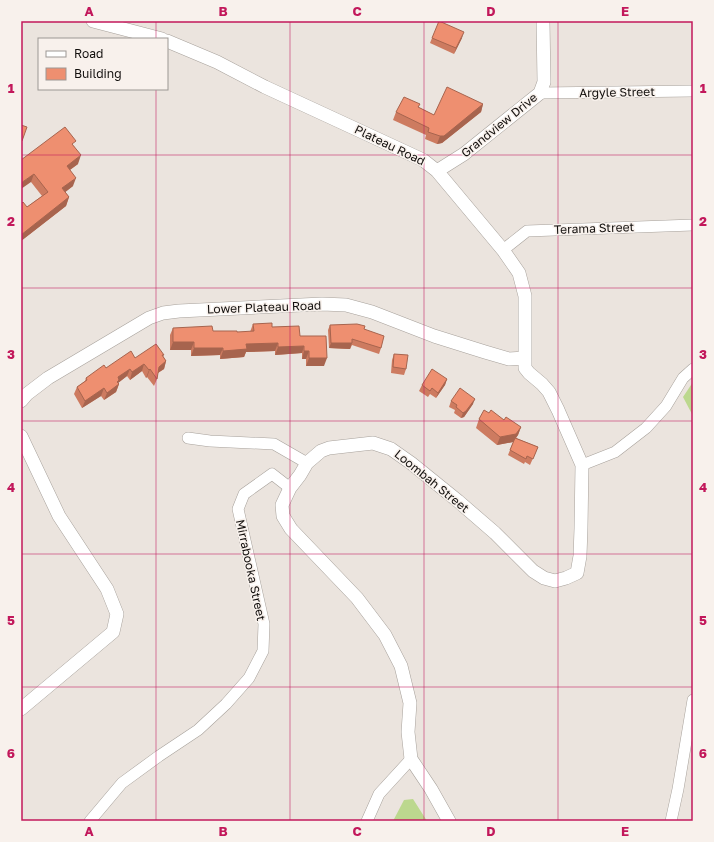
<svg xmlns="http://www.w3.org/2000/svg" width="714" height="842" font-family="'Golos Text',sans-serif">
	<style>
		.green { fill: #bcd88e }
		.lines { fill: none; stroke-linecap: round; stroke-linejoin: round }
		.minor-casing { stroke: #a7a19b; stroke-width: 12 }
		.tertiary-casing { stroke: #a7a19b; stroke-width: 14 }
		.minor { stroke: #fff; stroke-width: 11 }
		.tertiary { stroke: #fff; stroke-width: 13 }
		.wall { fill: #cd7b60 }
		.shaded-wall { fill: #a7644e }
		.building { fill: #ee8f70; stroke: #a7644e }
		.grid { fill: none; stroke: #c2185b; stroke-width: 1; stroke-opacity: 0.55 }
		.labels { text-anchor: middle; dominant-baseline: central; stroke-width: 3; stroke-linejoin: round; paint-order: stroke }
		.street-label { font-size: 12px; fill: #120f0d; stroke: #f8f1ec }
		.neatline { fill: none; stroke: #c2185b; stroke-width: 1.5 }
		.grid-label { font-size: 13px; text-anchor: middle; font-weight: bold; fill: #c2185b }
	</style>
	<rect width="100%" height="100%" fill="#ebe4de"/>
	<path class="green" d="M693 382V416L683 397Z
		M413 799 427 821H393L404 800Z"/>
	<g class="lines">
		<g class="minor-casing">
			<path id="minor" d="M540 93 693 91
				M503 250 527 231 693 225
				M188 438 210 441 274 444 307 463
				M582 465 615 452 646 428 666 406 683 378 693 369
				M90 821 122 783 159 756 198 730 226 704 249 678 263 651 264 624 238 509 244 494 272 474 290 488
				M367 821 379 794 411 759
				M671 821 678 789 693 700"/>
		</g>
		<g class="tertiary-casing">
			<path id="tertiary" d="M93 21 162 39
				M167 41 217 62 265 87 423 160 437 171 503 250 519 273 525 296V368L529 373 542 384 549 392 558 410 582 465 581 528 580 556 577 573 566 578 555 581 544 578 533 571 495 533 458 501 411 463 391 449 373 443 329 448 321 451 307 463 300 475 290 488 282 505 283 516 291 529 357 598 385 635 401 666 410 703 408 732 411 759 431 789 449 821
				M437 171 464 154 540 93 544 82 543 21
				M21 401 27 394 48 378 149 318 163 313 179 311 322 304 346 305 372 312 434 336 485 352 509 359 525 358
				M21 436 59 516 107 589 117 614 113 632 21 709"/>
		</g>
		<use href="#minor" class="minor"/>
		<use href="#tertiary" class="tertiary"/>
	</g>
	<path class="wall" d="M432 38H462L454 54 430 43Z
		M420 104 418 107 434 115 483 104 481 112 442 143 437 144 425 139 426 135 393 120 396 112Z
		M74 146 78 164 70 170 73 186 65 192 69 197 66 206 21 241V204L27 207 42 196 31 182 21 160Z
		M253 324 272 327 300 336 324 366H306V359H302V353L275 355V351L246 352 244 357 220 359V355L191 356V350H170V335L173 328 213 331 237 332H250Z
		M330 325 364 329 381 348 379 354 352 345 350 349 329 348 328 330Z
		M394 354 406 369 404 375 391 373 392 360Z
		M164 355 163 356 166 361 164 369 158 373 157 379 154 386 147 377 146 378 142 371 130 380 127 376 118 383 119 384 116 392 104 400 101 396 82 408 74 394 77 387 85 381 86 378 106 368 135 358Z
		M447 379 445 385 436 398 430 394 428 397 419 391 422 385Z
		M451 401 473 404 464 417 461 418 454 413 455 410 449 407Z
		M489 413 521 427 518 435 516 438 538 447 530 465 525 462 524 464 508 455 514 440 513 442 497 445 476 428 479 419Z"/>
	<path class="shaded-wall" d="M464 32 462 38 454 54 456 48Z
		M483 104 481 112 442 143 437 144 440 136Z
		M81 155 78 164 64 174 67 166Z
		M34 174 31 182 21 189V183Z
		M76 178 73 186 59 197 62 188Z
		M69 197 66 206 21 241V235Z
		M173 342H194L191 350H170Z
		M278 343 275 351 246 352 244 357 220 359 223 351 246 344Z
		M331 343H352L350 349 329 348Z
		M304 346 302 353 275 355 278 347Z
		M194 348H223L220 355 191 356Z
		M304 351H309L306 359H302Z
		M309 358H327L324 366H306Z
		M166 361 164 369 156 374 159 367Z
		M144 364 142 371 130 380 132 372Z
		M130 369 127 376 118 383 117 385 119 384 116 392 104 400 107 393 118 377Z
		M150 369 147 377 146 378 149 370Z
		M447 379 445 385 436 398 438 393Z
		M104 388 101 396 82 408 85 401Z
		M475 399 473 404 464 417 461 418 463 413Z
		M521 427 518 435 513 442 497 445 500 437Z"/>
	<path class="building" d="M439 21 464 32 456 48 432 38Z
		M447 87 483 104 444 136H440L428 132 429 128 396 112 404 97 420 104 418 107 434 115Z
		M21 125 27 127 22 141H21Z
		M65 127 76 141 72 144 81 155 67 166 76 178 62 188 69 197 21 235V204L23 202 27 207 48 192 34 174 21 183V160Z
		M272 323V327L299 326 300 336H326L327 358H309V351H304V346L278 347V343L246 344 247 349 223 351V348H194V342H173V328L212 326 213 331H237V332L254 331 253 324Z
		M357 324 365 326 364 329 384 336 381 348 352 339V343H331L330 325Z
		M156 344 164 355H162L166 361 159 367 157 379 150 369 149 370 144 364 132 372 130 369 118 377 119 380 117 382 119 384 107 393 104 388 85 401 77 387 87 380 86 378 104 365 106 368 131 351 135 358Z
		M394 354 408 355 406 369 393 367Z
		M432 369 447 379 438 393 432 388 430 391 422 385Z
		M460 388 475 399 466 411 463 413 456 407 457 405 451 401Z
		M484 410 489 413 491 410 504 420 506 417 521 427 516 434 500 437 479 419Z
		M515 438 538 447 533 459 527 456 526 459 510 450Z"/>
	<path class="grid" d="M156 21V39M290 21V821M424 21V821M558 21V821M156 89V821M21 155H693M21 288H693M21 421H693M21 554H693M21 687H693"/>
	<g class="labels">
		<g class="street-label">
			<text transform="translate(617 92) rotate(-1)">Argyle Street</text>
			<text transform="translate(499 125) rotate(-39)">Grandview Drive</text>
			<text transform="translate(390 145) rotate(26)">Plateau Road</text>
			<text transform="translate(594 228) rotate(-2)">Terama Street</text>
			<text transform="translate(264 307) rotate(-2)">Lower Plateau Road</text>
			<text transform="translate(432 481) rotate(39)">Loombah Street</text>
			<text transform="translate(251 570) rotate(78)">Mirrabooka Street</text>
		</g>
	</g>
	<rect width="714" height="842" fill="none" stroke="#f8f1ec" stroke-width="44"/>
	<rect x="38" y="38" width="130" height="52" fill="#f8f1ec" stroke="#9c9793"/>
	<rect x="46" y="51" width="20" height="6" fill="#ffffff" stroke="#9c9793"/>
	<text x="74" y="58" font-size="12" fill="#120f0d">Road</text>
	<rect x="46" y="68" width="20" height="12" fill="#ee8f70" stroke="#9c9793"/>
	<text x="74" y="78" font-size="12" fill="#120f0d">Building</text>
	<rect x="22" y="22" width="670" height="798" class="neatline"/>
	<g class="grid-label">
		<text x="89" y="16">A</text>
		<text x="223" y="16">B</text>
		<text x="357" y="16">C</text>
		<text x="491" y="16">D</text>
		<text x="625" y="16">E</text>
		<text x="11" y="93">1</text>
		<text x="703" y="93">1</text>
		<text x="11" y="226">2</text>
		<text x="703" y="226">2</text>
		<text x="11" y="359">3</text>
		<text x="703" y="359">3</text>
		<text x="11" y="492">4</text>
		<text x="703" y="492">4</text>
		<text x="11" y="625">5</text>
		<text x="703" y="625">5</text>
		<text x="11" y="758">6</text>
		<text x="703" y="758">6</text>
		<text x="89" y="836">A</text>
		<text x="223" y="836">B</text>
		<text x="357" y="836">C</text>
		<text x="491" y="836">D</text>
		<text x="625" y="836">E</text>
	</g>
</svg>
